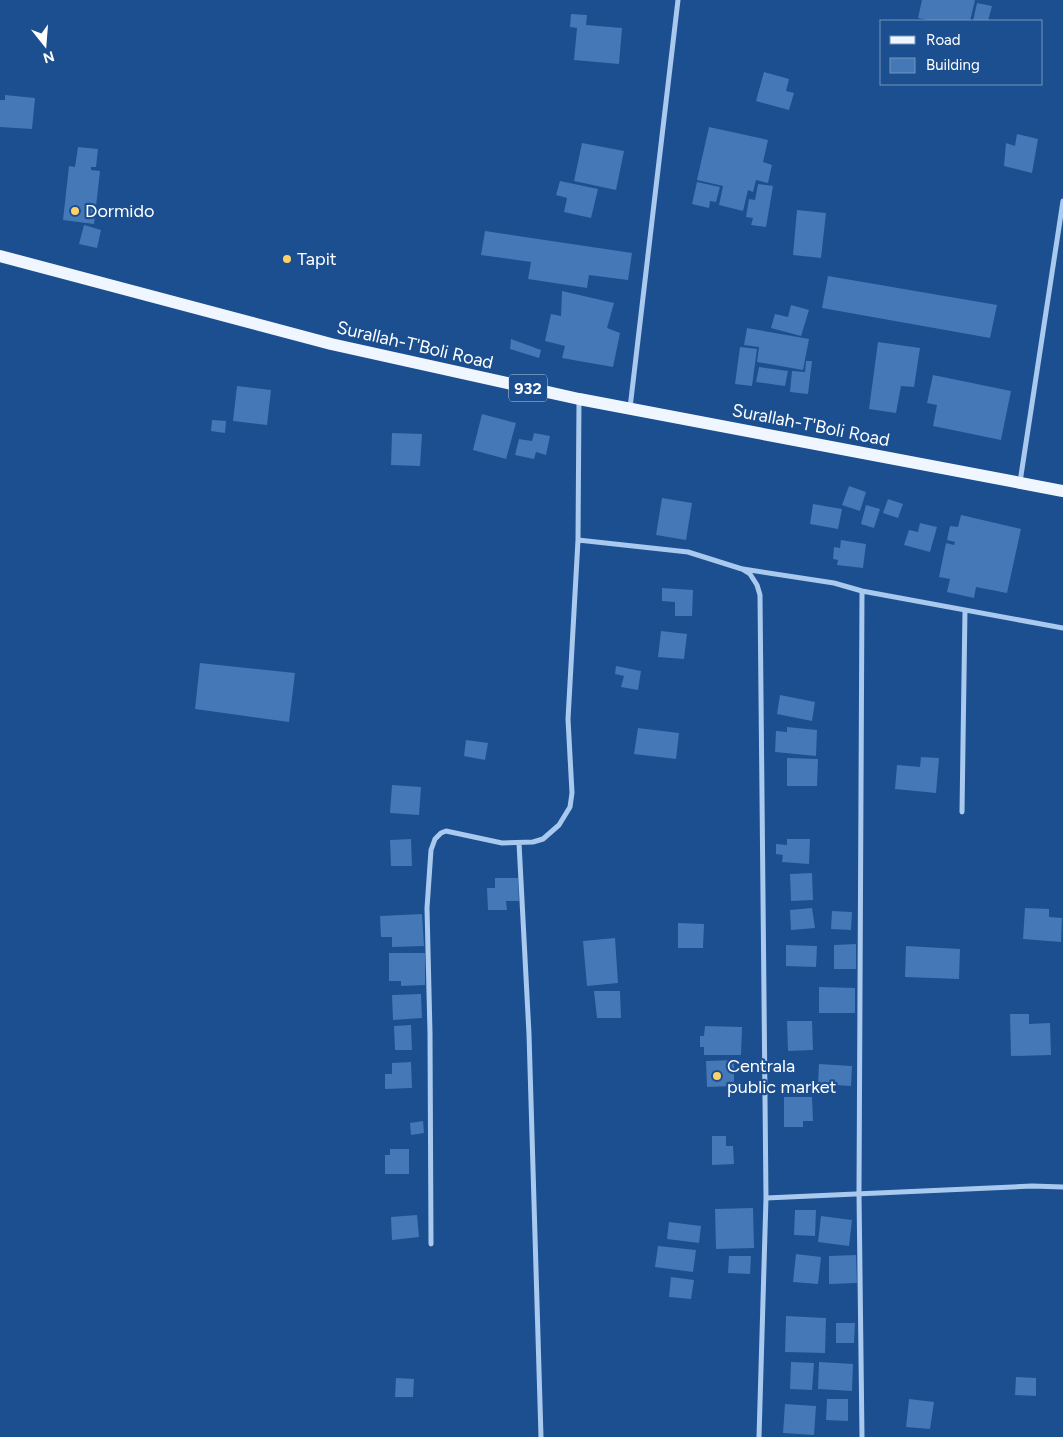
<svg xmlns="http://www.w3.org/2000/svg" width="1063" height="1437" font-family="Figtree,sans-serif">
	<style>
		.building { fill: #4478b7 }
		.lines { fill: none; stroke-linecap: round; stroke-linejoin: round }
		.street { stroke: #a9c9ee; stroke-width: 5 }
		.primary { stroke: #f0f6ff; stroke-width: 12 }
		.poi-dot { fill: #ffd166; stroke: #1b4f8f; stroke-width: 2 }
		.labels { text-anchor: middle; dominant-baseline: central; stroke-width: 4.5; stroke-linejoin: round; paint-order: stroke }
		.shield { fill: #1b4f8f; stroke: #bbcadd; stroke-width: 1 }
		.shield-label { font-size: 16px; font-weight: bold; fill: #fff }
		.poi-label { font-size: 18px; fill: #fff; stroke: #1b4f8f; text-anchor: start }
		.street-label { font-size: 18px; fill: #fff; stroke: #1b4f8f }
	</style>
	<rect width="100%" height="100%" fill="#1b4f8f"/>
	<path class="building" d="M922 0H975L970 21H933L918 18Z
		M977 3 992 6 988 21H973Z
		M571 14 587 15 586 25 622 28 619 64 574 60 577 28 570 27Z
		M764 72 789 79 786 91 794 93 789 110 756 101Z
		M5 95 35 98 32 129 0 127V100H5Z
		M709 127 768 140 763 162 772 165 768 183 756 180 753 192 748 190 743 211 719 205 723 186 697 180Z
		M1017 134 1038 139 1032 173 1004 166 1006 143 1015 146Z
		M582 143 624 151 616 190 574 181Z
		M78 147 98 149 96 167H91V170L100 171 94 224 63 220 69 166 75 167Z
		M560 181 598 189 591 218 564 212 567 198 556 195Z
		M697 182 720 187 716 202 710 201 709 208 692 204Z
		M758 184 773 186 766 227 751 225 753 218 746 217 749 199 755 200Z
		M797 210 826 213 821 258 793 255Z
		M84 225 101 230 97 248 79 244Z
		M485 231 632 253 628 280 589 275 587 288 528 279 531 262 481 255Z
		M828 276 997 305 990 338 822 308Z
		M562 291 614 303 607 328 620 333 613 367 562 358 565 346 545 341 551 314 561 316Z
		M791 305 809 310 801 336 771 328 775 314 788 317Z
		M747 328 809 339 803 370 757 362 759 347 744 345Z
		M511 339 541 350 539 358 510 349Z
		M878 342 920 348 914 387 901 386 896 413 869 409Z
		M740 347 757 349 752 386 735 384Z
		M806 361H812L808 394 790 392 792 371 805 372Z
		M759 367 788 371 785 386 756 382Z
		M933 375 1011 391 1001 440 933 426 937 405 927 403Z
		M237 386 271 390 267 425 233 421Z
		M482 414 516 423 506 459 473 450Z
		M212 420 226 421 225 433 211 431Z
		M392 433 422 434 420 466 391 465Z
		M534 433 550 436 546 455 536 452 534 459 515 455 519 439 532 441Z
		M849 486 866 492 860 511 842 505Z
		M662 498 692 503 686 540 656 535Z
		M888 499 903 504 898 518 883 513Z
		M813 504 842 509 838 529 810 524Z
		M866 505 880 509 874 528 861 524Z
		M961 515 1021 529 1007 593 976 587 974 598 947 592 950 579 939 577 946 543 954 545 955 542 947 540 950 526 958 527Z
		M920 523 937 527 930 552 904 545 909 530 918 532Z
		M841 540 866 544 863 568 837 565 838 560 833 559 834 547 840 548Z
		M662 588 693 590 692 616H675V602L662 601Z
		M661 631 687 634 684 659 658 657Z
		M200 663 295 673 289 722 195 709Z
		M616 666 641 671 638 690 621 687 624 676 615 674Z
		M780 695 815 702 812 721 777 714Z
		M787 727 817 730 816 756 775 752 776 731 787 732Z
		M638 728 679 733 676 759 634 754Z
		M466 740 488 743 485 760 464 756Z
		M921 757 939 758 936 793 895 789 897 765 920 767Z
		M787 758 818 759 817 786H787Z
		M392 785 421 787 419 815 390 813Z
		M411 839 412 866H391L390 840Z
		M787 839H810L809 864 782 862 783 855 776 854V844L787 845Z
		M812 873 813 900 791 901 790 874Z
		M495 878H518L519 901H506L507 910H488L487 888H495Z
		M812 908 815 928 791 930 790 910Z
		M1025 908 1049 909V917L1062 918 1061 942 1023 939Z
		M832 911 852 912 851 930 831 929Z
		M422 914 424 946 392 947V937H381L380 916Z
		M678 923 704 924 703 948H678Z
		M615 938 618 983 587 986 583 941Z
		M856 944V969H834V945Z
		M786 945 817 946 816 967 786 966Z
		M906 946 960 949 959 979 905 977Z
		M389 953H425V985L401 986V981H389Z
		M819 987 855 988V1013H819Z
		M594 991H620L621 1018H597Z
		M421 994 422 1018 393 1020 392 995Z
		M1010 1014H1029V1024L1050 1023 1051 1055 1011 1056Z
		M787 1021H812L813 1050 788 1051Z
		M411 1025 412 1050H395L394 1026Z
		M705 1026 742 1027 741 1055H704V1047H700V1036H704Z
		M734 1060V1086L707 1087 706 1061Z
		M411 1062 412 1088 385 1089V1074H392V1063Z
		M819 1064 852 1066 851 1086 818 1084Z
		M784 1097H812L813 1121H803V1127H784Z
		M423 1121 424 1133 411 1135 410 1123Z
		M712 1136H726V1146H733L734 1164 712 1165Z
		M390 1149H409V1174H385V1155H390Z
		M753 1208 754 1248 716 1249 715 1209Z
		M795 1210H816L815 1236 794 1235Z
		M417 1215 419 1237 392 1240 391 1217Z
		M821 1216 852 1220 849 1246 818 1242Z
		M669 1222 701 1226 699 1243 667 1239Z
		M658 1246 696 1250 693 1272 655 1267Z
		M796 1254 821 1257 818 1284 793 1282Z
		M856 1255 857 1283 829 1284V1256Z
		M729 1256H751L750 1274 728 1273Z
		M671 1277 694 1280 691 1299 669 1297Z
		M786 1316 826 1318 825 1353 785 1352Z
		M836 1323H855L854 1343H836Z
		M791 1362 814 1363 812 1390 790 1389Z
		M819 1362 853 1364 852 1391 818 1389Z
		M1016 1377 1036 1378V1396L1015 1395Z
		M396 1378 414 1379 413 1397H395Z
		M827 1399H848V1421L826 1420Z
		M909 1399 934 1402 930 1429 906 1427Z
		M785 1404 816 1406 814 1435 783 1433Z"/>
	<g class="lines">
		<path class="street" d="M630 408 678 0
			M1020 482 1063 201
			M578 540 688 552 742 569 750 574 757 585 760 595 766 1198
			M743 569 834 583 862 591 1063 628
			M962 812 965 610
			M519 843 529 1034 541 1437
			M431 1244 430 1033 427 908 431 850 435 839 441 833 446 831 502 843 533 842 543 839 559 825 570 807 572 793 568 719 578 540 579 400
			M759 1437 766 1198 1032 1186 1063 1187
			M862 1437 859 1193 862 591"/>
		<path class="primary" d="M0 256 331 344 579 399 1063 491"/>
	</g>
	<g class="poi-dot">
		<circle cx="75" cy="211" r="5"/>
		<circle cx="287" cy="259" r="5"/>
		<circle cx="717" cy="1076" r="5"/>
	</g>
	<g class="labels">
		<rect class="shield" x="509" y="374.5" width="38" height="27" rx="4"/>
		<g class="shield-label">
			<text x="528" y="388">932</text>
		</g>
		<g class="poi-label">
			<text x="85" y="211">Dormido</text>
			<text x="297" y="259">Tapit</text>
			<text x="727" y="1066">Centrala<tspan x="727" dy="21">public market</tspan></text>
		</g>
		<g class="street-label">
			<text transform="translate(415 345) rotate(13)">Surallah-T'Boli Road</text>
			<text transform="translate(811 425) rotate(11)">Surallah-T'Boli Road</text>
		</g>
	</g>
	<rect x="880" y="20" width="162" height="65" fill="#1b4f8f" stroke="#7695bc"/>
	<rect x="890" y="36" width="25" height="8" fill="#f0f6ff" stroke="#7695bc"/>
	<text x="926" y="45" font-size="15" fill="#ffffff">Road</text>
	<rect x="890" y="58" width="25" height="15" fill="#4478b7" stroke="#7695bc"/>
	<text x="926" y="70" font-size="15" fill="#ffffff">Building</text>
	<g transform="translate(45 45) rotate(163)" stroke="#1b4f8f" stroke-width="4" paint-order="stroke">
	<path d="M0-4L9 19L0 12L-9 19Z" fill="#ffffff"/>
	<text y="-8" font-size="14" font-weight="bold" text-anchor="middle" fill="#ffffff">N</text>
	</g>
</svg>
